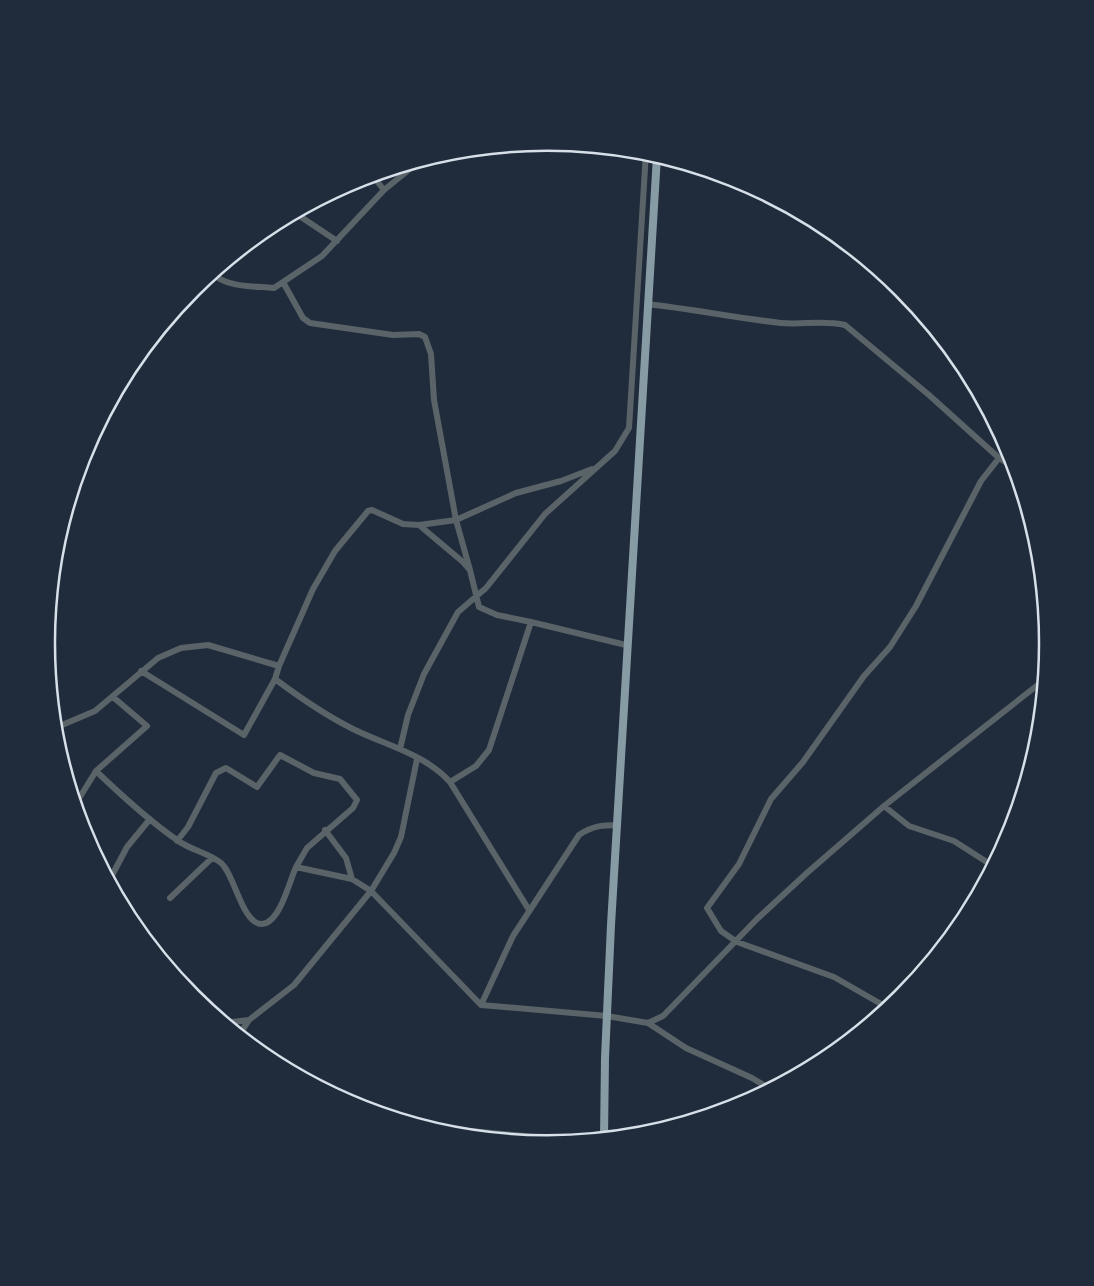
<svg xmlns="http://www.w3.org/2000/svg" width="1094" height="1286" font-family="Lato,sans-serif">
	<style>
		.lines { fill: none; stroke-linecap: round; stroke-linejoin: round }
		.minor { stroke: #596368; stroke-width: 6 }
		.major { stroke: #869ba4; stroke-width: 8 }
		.rim { fill: none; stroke: #d7dfe9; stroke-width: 2.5 }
	</style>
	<rect width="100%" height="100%" fill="#202c3b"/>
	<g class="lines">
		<path class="minor" d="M372 175 384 190
			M295 213 337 241
			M212 273C226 288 255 286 274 288L322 256 384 190 421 160
			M283 282 303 318 310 323 393 335 419 334 425 337 431 354 434 400 456 520 470 570
			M647 304C692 309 736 318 781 323 803 325 823 320 845 325L929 395 999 458
			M419 525 463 562 470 570 479 607 497 615 531 622
			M279 666 313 589 335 551 368 511 372 510 403 524 419 525 456 520 516 493 561 481 592 469
			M141 671 244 735 275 679
			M55 728 95 711 158 658 181 648 208 645 279 666 275 679C299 697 325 715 353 729 385 745 425 754 450 782L476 766 489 750 531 622 626 645
			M400 749 408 715 424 674 458 612 486 588 545 514 615 451 629 428 646 152
			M417 759 401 837 394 853 371 891 481 1005 607 1016 648 1023 663 1016 757 919 808 872 884 806 1044 680
			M96 771C121 795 148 820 177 840 190 850 209 853 221 863 235 875 242 924 262 924 280 923 289 882 296 867L352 879 371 891 294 985 249 1020 239 1035
			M450 782 529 910
			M75 805 96 771 147 726 113 697
			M884 806 909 826 954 841 993 866
			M325 830 346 858 352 879
			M177 841 188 827 216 773 226 768 257 787 280 755 314 773 340 779 357 800 353 808 307 848 296 867
			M109 881 127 847 150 819
			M170 898 212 858
			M481 1005 513 936 579 835C592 826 602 825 618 825
			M888 1008 834 977 737 942 721 931 707 908 739 864 771 799 803 762 864 676 890 647 916 606 981 481 999 458 1015 468
			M224 1023 249 1020
			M648 1023 686 1048 752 1078 770 1089
			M427 1127 579 1141"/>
		<path class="major" d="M604 1138 605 1058 611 925 657 156"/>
	</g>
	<path d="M0 0H1094V1286H0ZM55 643a492 492 0 1 1 984 0a492 492 0 1 1-984 0Z" fill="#202c3b" fill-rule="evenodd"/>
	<path class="rim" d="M55 643a492 492 0 1 1 984 0a492 492 0 1 1-984 0Z"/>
</svg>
